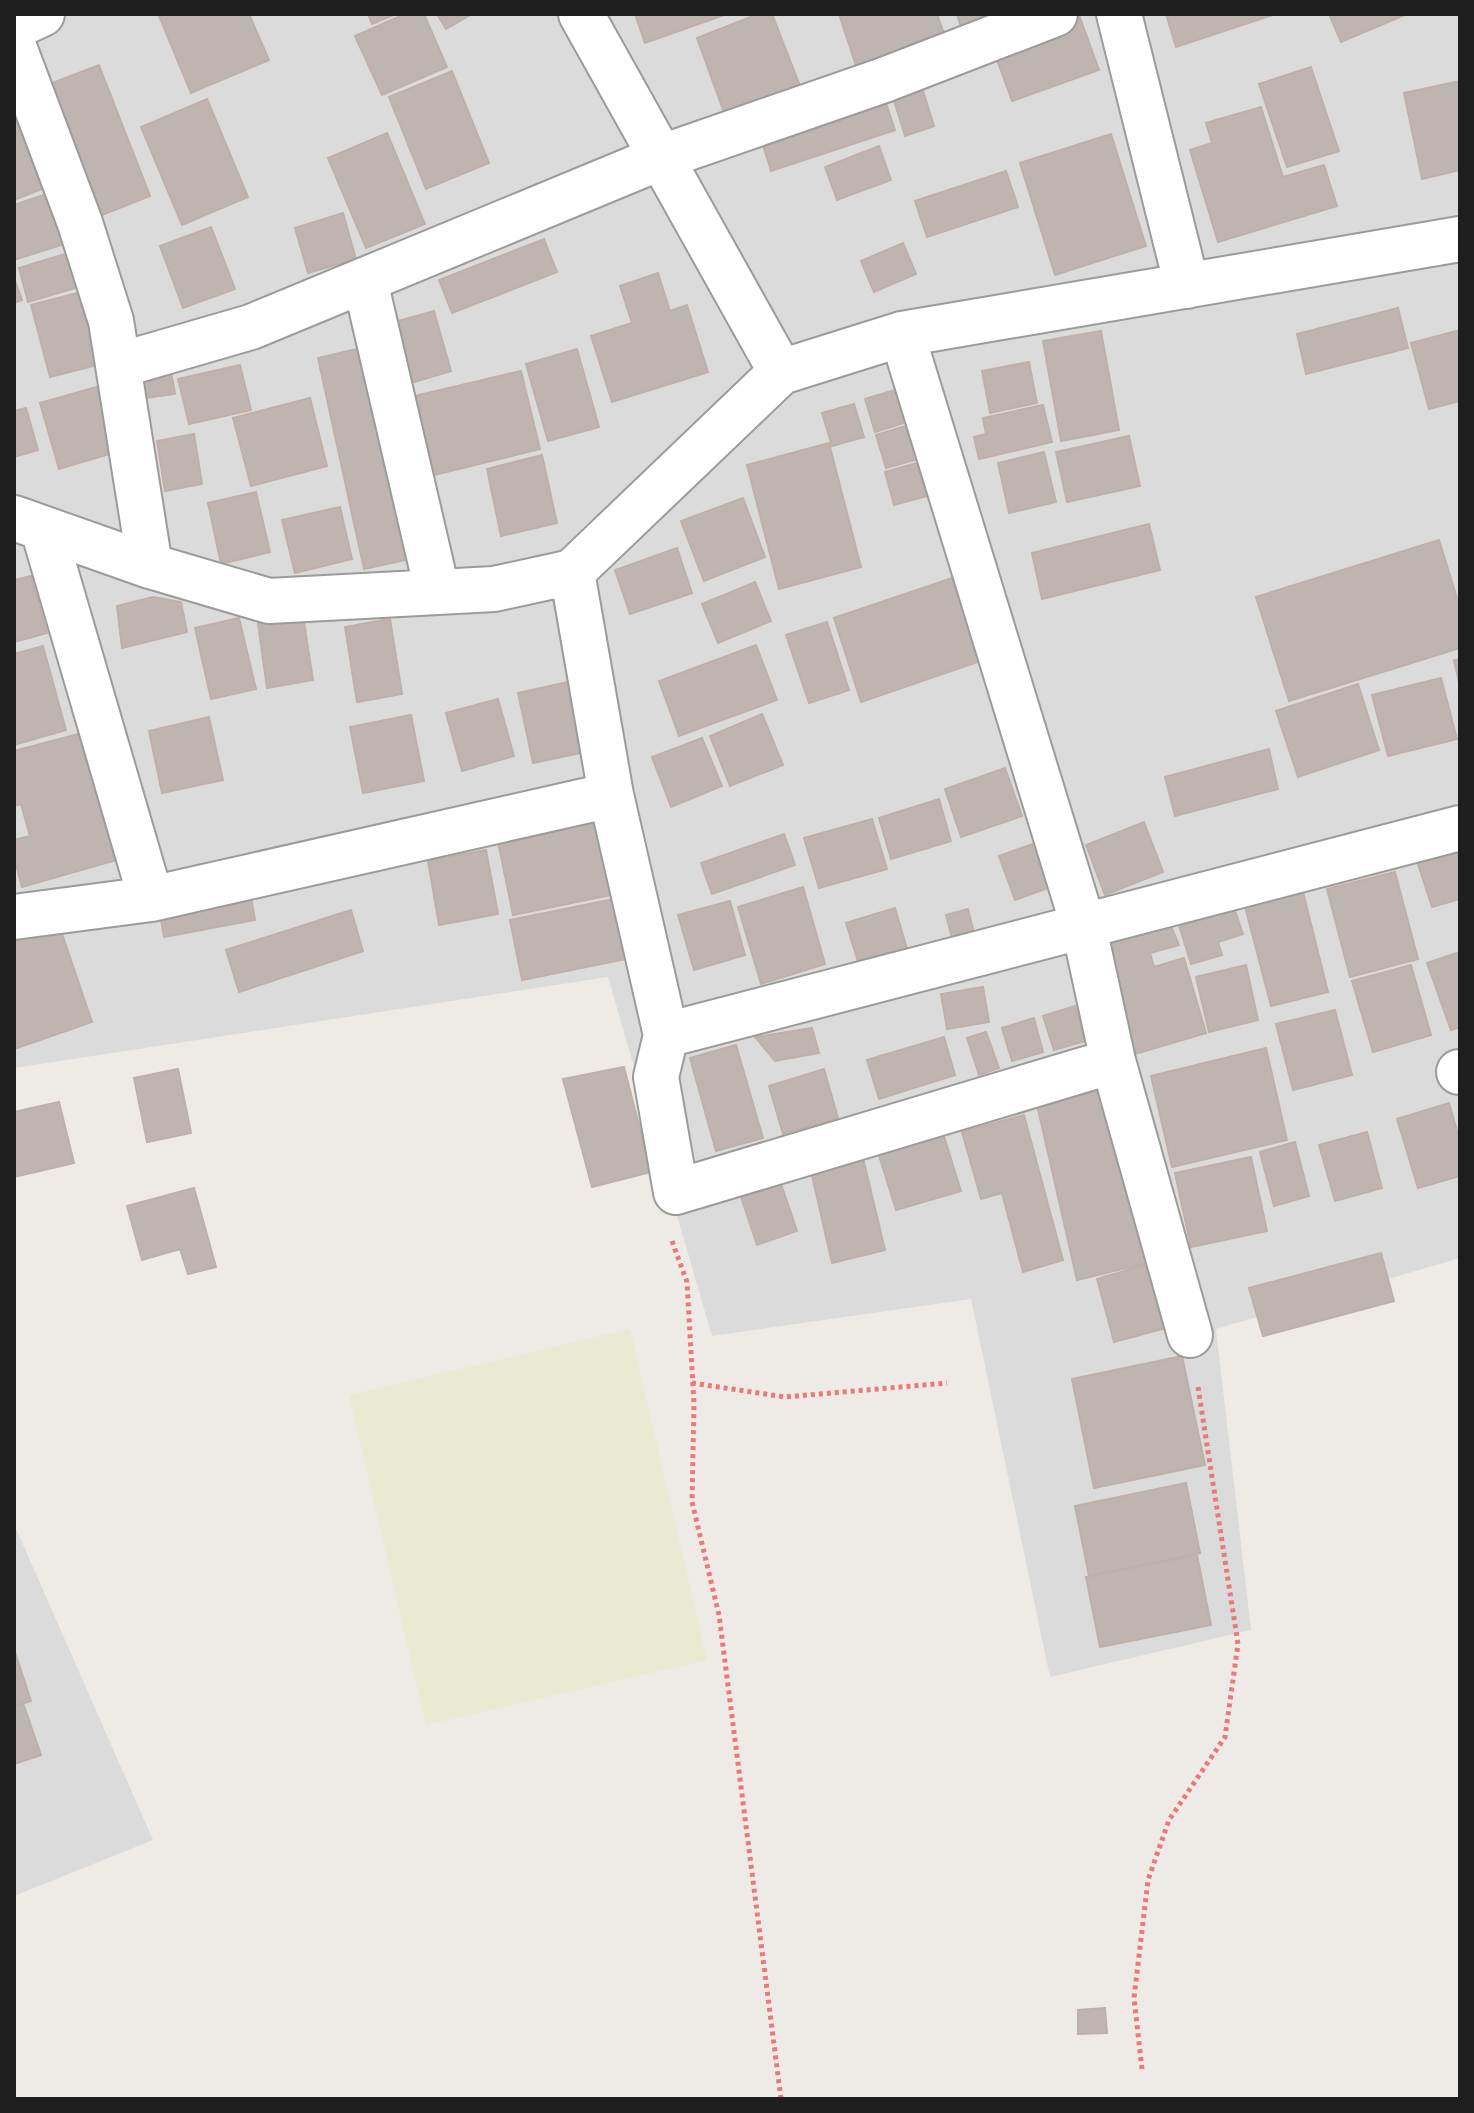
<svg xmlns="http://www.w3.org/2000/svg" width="1474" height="2113" font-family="'Roboto Condensed',sans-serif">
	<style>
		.residential { fill: #dcdbdb }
		.farmland { fill: #eae9d2 }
		.building { fill: #beb5b2; stroke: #beb0a9; stroke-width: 2 }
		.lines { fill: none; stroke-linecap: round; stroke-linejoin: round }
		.minor-casing { stroke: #9b9b9b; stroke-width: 48 }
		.path { stroke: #e97a7b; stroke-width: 5; stroke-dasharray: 4 4; stroke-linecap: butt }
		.minor { stroke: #fff; stroke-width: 44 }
	</style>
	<rect width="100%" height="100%" fill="#eeeae5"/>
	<path class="residential" d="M14 14H1460V1258L1216 1329 1251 1630 1050 1677 971 1299 712 1336 608 977 14 1068Z
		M14 1524 153 1840 14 1896Z"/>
	<path class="farmland" d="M630 1329 707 1660 426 1725 349 1395Z"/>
	<path class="building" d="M164 14H249L269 60 191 93 159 16Z
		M368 14H396L372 24Z
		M405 14H424L447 67 382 95 355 36Z
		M437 14H472L446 29Z
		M635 14H727L645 43Z
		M758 14H772L800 86 725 115 697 38Z
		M839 14H937L948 45 859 75Z
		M957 14H1011L962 30Z
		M1166 14H1276L1176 47Z
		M1329 14H1407L1341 42Z
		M1079 15 1099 70 1012 101 992 46Z
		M99 65 150 196 97 217 47 85Z
		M1311 67 1339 151 1287 167 1259 84Z
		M452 71 489 163 426 189 389 97Z
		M14 77 55 184 14 200Z
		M920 81 934 126 905 136 891 91Z
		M1460 81V170L1422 179 1404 93Z
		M881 88 895 130 771 171 758 129Z
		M207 99 248 197 182 225 141 127Z
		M1261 107 1283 177 1324 165 1337 206 1218 242 1190 150 1212 143 1206 123Z
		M387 133 425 224 366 248 328 158Z
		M1111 134 1146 246 1055 275 1020 163Z
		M879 146 891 180 837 200 825 167Z
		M1006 171 1018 207 927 237 915 201Z
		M58 190 74 241 14 260V205Z
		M343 213 356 259 308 273 295 228Z
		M211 227 235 289 183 308 160 246Z
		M544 239 557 272 452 313 439 280Z
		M903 243 916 274 874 292 861 261Z
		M75 251 85 285 28 302 19 268Z
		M658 273 670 311 687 305 708 372 612 402 591 336 632 323 620 286Z
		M14 278 22 300 14 303Z
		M93 289 113 361 50 377 31 305Z
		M1398 308 1408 348 1306 374 1297 334Z
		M434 311 451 371 401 386 384 325Z
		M1460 330V401L1429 409 1411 343Z
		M1101 331 1119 430 1061 441 1043 341Z
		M374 345 419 557 364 569 318 358Z
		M577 349 599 427 548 441 526 364Z
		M1029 362 1037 403 990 413 982 371Z
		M240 365 251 410 189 424 178 379Z
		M521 371 540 449 422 478 402 399Z
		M171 372 175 394 137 399 135 377Z
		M100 386 119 451 59 469 40 403Z
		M898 389 907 422 875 432 865 399Z
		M310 398 327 466 251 486 233 418Z
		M854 404 864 437 832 446 822 413Z
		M1043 405 1052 442 979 459 974 437 986 434 983 418Z
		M26 408 38 450 14 457V411Z
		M909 425 918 459 886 468 876 435Z
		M194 434 202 484 165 491 157 441Z
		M1129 436 1140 486 1067 502 1056 452Z
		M829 443 861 567 779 589 747 465Z
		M1044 452 1056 502 1009 513 998 463Z
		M542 455 557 523 501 536 487 469Z
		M917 463 927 496 894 505 885 472Z
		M256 492 270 552 221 564 208 503Z
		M743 498 765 557 704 581 681 521Z
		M340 507 352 559 295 573 282 520Z
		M1149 524 1160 570 1042 599 1032 553Z
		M1439 540 1460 608V648L1289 701 1256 597Z
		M677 548 692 593 630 614 615 570Z
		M31 576 47 633 14 642V580Z
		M952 578 981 661 861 702 834 618Z
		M755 582 771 621 718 643 702 604Z
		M153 597 181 602 187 632 122 648 117 606Z
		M303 616 313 680 267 688 258 623Z
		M239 618 256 689 211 699 195 628Z
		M390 619 402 694 357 702 345 627Z
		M827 622 849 690 809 703 786 635Z
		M756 645 777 700 679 736 659 681Z
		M43 646 66 730 14 745V654Z
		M1460 659V687L1454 660Z
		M1441 678 1457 739 1388 756 1372 695Z
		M581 679 595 750 533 763 518 693Z
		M1358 684 1379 750 1298 777 1276 711Z
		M498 699 514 756 462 771 446 713Z
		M762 714 783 765 730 786 710 736Z
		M411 715 424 781 363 793 350 727Z
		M209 717 223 780 162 793 149 731Z
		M82 733 116 860 22 887 14 857V840L30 836 21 804 14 806V751Z
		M702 738 722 786 671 807 652 757Z
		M1269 749 1278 789 1175 816 1165 777Z
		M1005 768 1022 816 961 837 945 789Z
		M939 799 951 841 891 859 879 818Z
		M601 816 616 894 513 915 497 837Z
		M872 819 887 869 819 888 804 838Z
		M1144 822 1163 872 1105 895 1086 845Z
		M784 834 795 865 712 894 701 863Z
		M1038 842 1054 886 1015 900 999 856Z
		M1460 847V899L1432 907 1417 861Z
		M486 850 498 914 439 925 428 861Z
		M1395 872 1418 959 1350 977 1327 889Z
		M1301 884 1328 992 1271 1006 1243 899Z
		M803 887 825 964 761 984 738 907Z
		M251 897 255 920 164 937 160 914Z
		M614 899 626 959 522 980 510 920Z
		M730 901 745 955 694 970 678 915Z
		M1233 905 1243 934 1218 942 1222 955 1191 964 1178 922Z
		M895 908 908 952 860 968 846 923Z
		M968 909 974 933 952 938 946 915Z
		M351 910 363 951 239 992 226 950Z
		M56 916 92 1022 14 1049V930Z
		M1168 919 1179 945 1150 953 1154 967 1184 958 1206 1033 1135 1054 1106 936Z
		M1460 952V1027L1451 1030 1427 963Z
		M1246 965 1258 1020 1209 1032 1196 977Z
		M1411 965 1431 1035 1373 1052 1352 981Z
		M983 987 989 1022 947 1029 941 994Z
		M1075 1006 1085 1041 1054 1050 1043 1016Z
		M1335 1010 1352 1075 1293 1090 1276 1024Z
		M1034 1018 1043 1052 1012 1061 1002 1028Z
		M812 1028 819 1053 775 1061 755 1037Z
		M986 1032 999 1068 979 1075 967 1038Z
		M944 1037 955 1075 879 1099 867 1060Z
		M736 1045 763 1138 716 1151 690 1058Z
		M1266 1048 1287 1140 1172 1167 1151 1076Z
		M624 1067 651 1172 592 1187 563 1079Z
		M178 1069 191 1133 147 1142 134 1078Z
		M824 1069 838 1118 783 1134 769 1086Z
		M1111 1079 1151 1262 1077 1280 1035 1096Z
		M59 1102 74 1163 14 1177V1112Z
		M1449 1103 1460 1141V1176L1418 1188 1397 1119Z
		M1024 1115 1063 1260 1023 1272 1002 1193 981 1199 962 1132Z
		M942 1130 961 1191 896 1210 877 1149Z
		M1367 1132 1382 1188 1335 1201 1319 1145Z
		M1295 1142 1309 1196 1274 1206 1260 1152Z
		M1251 1157 1267 1231 1191 1247 1175 1173Z
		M863 1158 885 1250 832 1263 811 1171Z
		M780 1181 797 1231 757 1245 740 1194Z
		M194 1188 216 1267 188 1274 180 1249 142 1260 127 1206Z
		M1381 1253 1394 1301 1263 1336 1249 1288Z
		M1148 1264 1166 1328 1114 1342 1097 1279Z
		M1182 1356 1205 1465 1094 1488 1072 1379Z
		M1186 1483 1200 1553 1089 1576 1075 1506Z
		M1197 1555 1211 1625 1100 1647 1086 1577Z
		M14 1649 31 1701 14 1706Z
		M23 1703 41 1755 14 1764V1706Z
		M1105 2008 1107 2033 1078 2034V2010Z"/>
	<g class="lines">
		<g class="minor-casing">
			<path id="minor" d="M581 14 781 372
				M1119 14 1187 286
				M14 27 42 14
				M14 47 80 223 111 321 150 566
				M365 281 437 590
				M902 334 1084 928 1113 1061 1190 1335
				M120 365 251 327 662 157 884 80 1055 14
				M14 518 150 566 269 601 494 589 572 572 781 372 902 334 1460 239
				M43 529 151 899
				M572 572 611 795 666 1035 656 1077 676 1192 1113 1061
				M14 917 151 899 611 795
				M666 1035 1460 828
				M1459 1072H1460"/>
		</g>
		<path class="path" d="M672 1241 687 1282 694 1404 692 1502 719 1615 781 2099
			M692 1383 785 1397 947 1383
			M1142 2069 1134 1998 1148 1880 1169 1820 1225 1737 1238 1644 1198 1387"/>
		<use href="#minor" class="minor"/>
	</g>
	<rect width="1474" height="2113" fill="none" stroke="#1e1e1e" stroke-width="32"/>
</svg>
